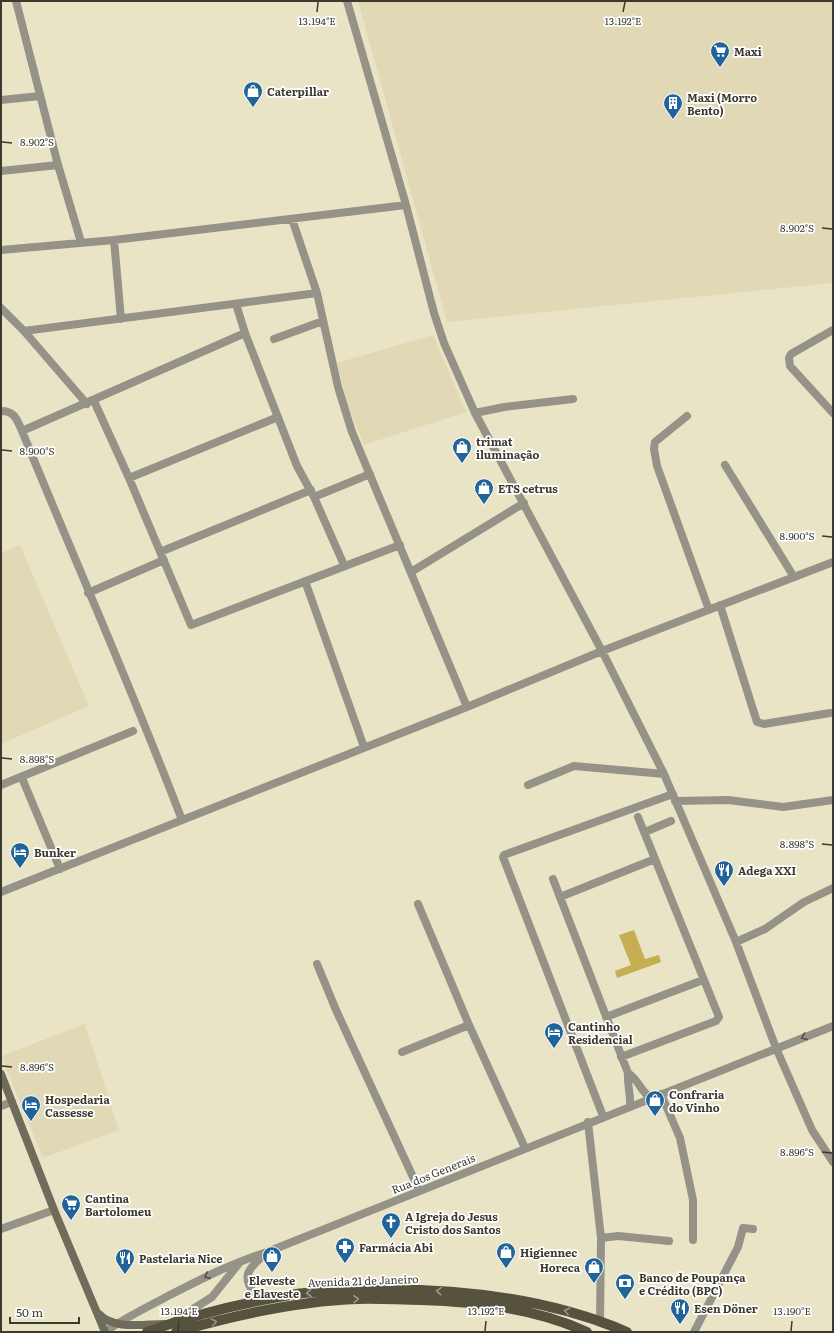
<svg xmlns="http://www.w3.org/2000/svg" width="834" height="1333" font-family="Literata,serif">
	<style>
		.built { fill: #e1d9b5 }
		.water { fill: #c5af52 }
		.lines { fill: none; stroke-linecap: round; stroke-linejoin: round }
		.minor { stroke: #959387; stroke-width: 8 }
		.tertiary { stroke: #959387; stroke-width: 8 }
		.secondary { stroke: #706c5b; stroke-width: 8 }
		.primary { stroke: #56523d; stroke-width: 10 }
		.oneway { stroke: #525044 }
		.oneway2 { stroke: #9a978b }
		.ticks { fill: none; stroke: #3c392e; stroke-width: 1.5 }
		.labels { text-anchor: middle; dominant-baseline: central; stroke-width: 3.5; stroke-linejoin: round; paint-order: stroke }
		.poi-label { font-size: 11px; font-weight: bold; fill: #3c392e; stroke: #fff; text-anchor: start }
		.street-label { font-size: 11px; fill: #3c392e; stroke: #fff }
		.ticks-label { font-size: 10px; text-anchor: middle; fill: #3c392e; stroke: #fff; stroke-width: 3.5; stroke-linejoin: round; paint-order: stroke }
	</style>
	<rect width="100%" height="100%" fill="#eae4c7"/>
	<path class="built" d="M358 1H833V283L447 322Z
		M433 335 466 412 364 445 348 405 337 363Z
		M20 545 89 706 1 744V553Z
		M85 1024 119 1130 43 1158 1 1056Z"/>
	<path class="water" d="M634 930 645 959 659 955 661 962 617 978 615 971 631 965 619 935Z"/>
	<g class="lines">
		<path class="minor" d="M16 1 58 165 81 242
			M347 1 406 205 434 313 444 343 475 413 602 651 664 774 736 942 776 1048 812 1130 833 1162
			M1 100 40 96
			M1 171 58 165
			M292 219 317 293 338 387 352 432 467 707
			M114 240 121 319
			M1 250 114 240 406 205
			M236 304 245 333 297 466 314 497 344 565
			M1 308 24 331 87 404
			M833 330 791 354 789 358 790 366 833 413
			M24 331 317 293
			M274 339 323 321
			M94 401 129 478 191 625 400 545
			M1 411C15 411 17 420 22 431 75 561 132 689 182 820
			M475 413 504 407 573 399
			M687 416 655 442 654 449 657 466 709 610
			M22 431 245 333
			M725 465 794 577
			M129 478 278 417
			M314 497 370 474
			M160 552 311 490
			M411 572 524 503
			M305 581 364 747
			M88 593 164 560
			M720 605 757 722 764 724 830 713
			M22 778 60 869
			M1 785 133 731
			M528 785 574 766 664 774
			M675 801 728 800 783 807 833 800
			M645 832 671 821
			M553 879 628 1073C627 1085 631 1094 630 1107
			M1 892 467 707 602 651 833 562
			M560 897 655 859
			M418 904 469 1025 525 1148
			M736 942 765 929 804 902 833 888
			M317 964 336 1010 419 1190
			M606 1017 703 980
			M402 1052 469 1025
			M621 1057 716 1021 719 1017 638 817
			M628 1073C640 1081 639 1090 651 1098
			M661 1094 680 1138 693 1200V1240
			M1 1106 12 1102
			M603 1116 503 857 504 855 673 794
			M588 1122 601 1238 600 1321
			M1 1229 54 1210
			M601 1238 618 1236 669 1241
			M694 1332 738 1247 743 1228 753 1229"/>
		<path class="tertiary" d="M266 1253C251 1267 239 1275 255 1294L270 1296
			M177 1319 212 1297 240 1262
			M105 1332C124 1318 146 1308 166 1297 199 1280 232 1263 267 1252L833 1026"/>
		<path class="secondary" d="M1 1074 54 1210 105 1332
			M99 1314C113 1330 144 1324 164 1324"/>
		<path class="primary" d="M147 1332C192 1315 242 1303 290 1295 312 1291 335 1291 357 1290 447 1287 543 1296 627 1332
			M176 1332C235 1315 297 1301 358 1299 379 1298 400 1300 421 1300 479 1302 534 1308 587 1332"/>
	</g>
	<defs><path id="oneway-chevron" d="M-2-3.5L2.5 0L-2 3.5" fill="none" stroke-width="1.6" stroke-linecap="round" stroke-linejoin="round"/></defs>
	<g class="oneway">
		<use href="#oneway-chevron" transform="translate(804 1037) rotate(159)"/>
		<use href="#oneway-chevron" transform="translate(207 1276) rotate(155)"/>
	</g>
	<g class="oneway2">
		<use href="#oneway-chevron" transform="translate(439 1291) rotate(-176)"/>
		<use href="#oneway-chevron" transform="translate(309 1293) rotate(175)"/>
		<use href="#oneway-chevron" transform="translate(356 1299) rotate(-3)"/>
		<use href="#oneway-chevron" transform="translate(567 1311) rotate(-166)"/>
		<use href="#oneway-chevron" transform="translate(214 1322) rotate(-14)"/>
	</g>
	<path class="ticks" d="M317 12 318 2M623 12 625 2M2 142 12 143M822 228 832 229M2 450 12 451M822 536 832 537M2 758 12 759M822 844 832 845M2 1066 12 1067M822 1152 832 1153M178 1331 179 1321M485 1331 486 1321M791 1331 792 1321"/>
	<defs>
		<g id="supermarket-pin" transform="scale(1)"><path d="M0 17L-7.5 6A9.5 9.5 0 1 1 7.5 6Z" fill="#21649a" stroke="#fff"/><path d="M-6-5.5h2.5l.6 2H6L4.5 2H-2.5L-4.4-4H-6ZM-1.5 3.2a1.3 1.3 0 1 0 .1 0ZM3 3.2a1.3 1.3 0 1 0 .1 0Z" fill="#fff"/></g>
		<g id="shop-pin" transform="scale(1)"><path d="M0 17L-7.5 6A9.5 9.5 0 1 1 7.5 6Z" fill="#21649a" stroke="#fff"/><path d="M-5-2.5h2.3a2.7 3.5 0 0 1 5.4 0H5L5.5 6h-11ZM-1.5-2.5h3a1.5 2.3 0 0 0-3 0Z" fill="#fff"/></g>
		<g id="building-pin" transform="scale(1)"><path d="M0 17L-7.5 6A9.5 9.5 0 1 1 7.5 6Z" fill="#21649a" stroke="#fff"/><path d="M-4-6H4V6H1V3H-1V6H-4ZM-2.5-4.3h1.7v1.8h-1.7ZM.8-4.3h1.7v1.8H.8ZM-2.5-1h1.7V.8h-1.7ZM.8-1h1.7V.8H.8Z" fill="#fff"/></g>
		<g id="hotel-pin" transform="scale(1)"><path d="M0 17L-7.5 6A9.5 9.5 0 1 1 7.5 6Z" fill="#21649a" stroke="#fff"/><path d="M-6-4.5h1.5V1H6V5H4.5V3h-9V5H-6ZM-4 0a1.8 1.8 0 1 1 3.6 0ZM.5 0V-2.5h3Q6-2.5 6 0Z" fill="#fff"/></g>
		<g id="restaurant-pin" transform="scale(1)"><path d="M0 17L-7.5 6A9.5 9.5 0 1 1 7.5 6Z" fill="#21649a" stroke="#fff"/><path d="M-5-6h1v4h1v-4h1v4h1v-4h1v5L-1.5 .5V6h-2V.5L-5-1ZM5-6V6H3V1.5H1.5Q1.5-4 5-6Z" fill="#fff"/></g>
		<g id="church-pin" transform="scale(1)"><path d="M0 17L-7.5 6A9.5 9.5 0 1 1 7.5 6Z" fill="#21649a" stroke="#fff"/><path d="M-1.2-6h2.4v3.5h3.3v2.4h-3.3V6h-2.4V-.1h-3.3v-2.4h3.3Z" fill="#fff"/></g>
		<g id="pharmacy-pin" transform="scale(1)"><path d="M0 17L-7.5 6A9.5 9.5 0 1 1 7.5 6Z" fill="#21649a" stroke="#fff"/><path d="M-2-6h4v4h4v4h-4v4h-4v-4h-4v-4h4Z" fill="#fff"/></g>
		<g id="bank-pin" transform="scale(1)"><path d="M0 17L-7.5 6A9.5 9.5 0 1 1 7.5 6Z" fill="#21649a" stroke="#fff"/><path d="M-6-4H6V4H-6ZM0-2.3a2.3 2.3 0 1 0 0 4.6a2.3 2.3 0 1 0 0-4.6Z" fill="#fff"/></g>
	</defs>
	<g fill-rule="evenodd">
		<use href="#supermarket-pin" x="720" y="51"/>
		<use href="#shop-pin" x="253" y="91"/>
		<use href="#building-pin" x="673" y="103"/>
		<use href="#shop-pin" x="462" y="447"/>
		<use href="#shop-pin" x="484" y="488"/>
		<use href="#hotel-pin" x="20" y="852"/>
		<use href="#restaurant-pin" x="724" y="870"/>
		<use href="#hotel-pin" x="554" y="1032"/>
		<use href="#shop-pin" x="655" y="1100"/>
		<use href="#hotel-pin" x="31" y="1105"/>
		<use href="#supermarket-pin" x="71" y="1204"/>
		<use href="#church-pin" x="391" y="1222"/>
		<use href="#pharmacy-pin" x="345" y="1247"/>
		<use href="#shop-pin" x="506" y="1252"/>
		<use href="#shop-pin" x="272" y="1256"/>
		<use href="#restaurant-pin" x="125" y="1258"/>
		<use href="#shop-pin" x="594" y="1267"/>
		<use href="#bank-pin" x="625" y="1283"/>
		<use href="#restaurant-pin" x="680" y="1308"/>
	</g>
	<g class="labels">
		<g class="poi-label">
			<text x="734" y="51">Maxi</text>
			<text x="267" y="91">Caterpillar</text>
			<text x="687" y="97">Maxi (Morro<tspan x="687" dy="13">Bento)</tspan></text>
			<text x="476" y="441">trimat<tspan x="476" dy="13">iluminação</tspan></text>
			<text x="498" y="488">ETS cetrus</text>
			<text x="34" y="852">Bunker</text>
			<text x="738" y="870">Adega XXI</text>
			<text x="568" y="1026">Cantinho<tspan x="568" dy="13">Residencial</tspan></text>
			<text x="669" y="1094">Confraria<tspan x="669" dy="13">do Vinho</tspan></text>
			<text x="45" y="1099">Hospedaria<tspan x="45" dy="13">Cassesse</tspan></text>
			<text x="85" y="1198">Cantina<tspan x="85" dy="13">Bartolomeu</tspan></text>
			<text x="405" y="1216">A Igreja do Jesus<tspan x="405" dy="13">Cristo dos Santos</tspan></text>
			<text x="359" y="1247">Farmácia Abi</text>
			<text x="520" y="1252">Higiennec</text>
			<text x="139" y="1258">Pastelaria Nice</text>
			<text x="580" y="1267" text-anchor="end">Horeca</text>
			<text x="639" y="1277">Banco de Poupança<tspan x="639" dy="13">e Crédito (BPC)</tspan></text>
			<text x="272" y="1280" text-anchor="middle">Eleveste<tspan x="272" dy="13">e Elaveste</tspan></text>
			<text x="694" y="1308">Esen Döner</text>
		</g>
		<g class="street-label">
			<text transform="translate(433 1173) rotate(-22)">Rua dos Generais</text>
			<text transform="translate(363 1280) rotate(-2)">Avenida 21 de Janeiro</text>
		</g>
	</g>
	<g class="ticks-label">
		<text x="317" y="25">13.194°E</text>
		<text x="623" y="25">13.192°E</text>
		<text x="37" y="146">8.902°S</text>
		<text x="797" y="232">8.902°S</text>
		<text x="37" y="455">8.900°S</text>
		<text x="797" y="540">8.900°S</text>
		<text x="37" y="763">8.898°S</text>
		<text x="797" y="848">8.898°S</text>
		<text x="37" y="1071">8.896°S</text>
		<text x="797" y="1156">8.896°S</text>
		<text x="179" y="1315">13.194°E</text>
		<text x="486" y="1315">13.192°E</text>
		<text x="792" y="1315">13.190°E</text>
	</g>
	<rect width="834" height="1333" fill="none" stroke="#3c392e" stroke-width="4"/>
	<path d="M10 1317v6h69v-6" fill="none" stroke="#3c392e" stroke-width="2"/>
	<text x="16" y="1317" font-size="12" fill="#3c392e" stroke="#ffffff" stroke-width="3" paint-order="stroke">50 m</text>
</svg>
